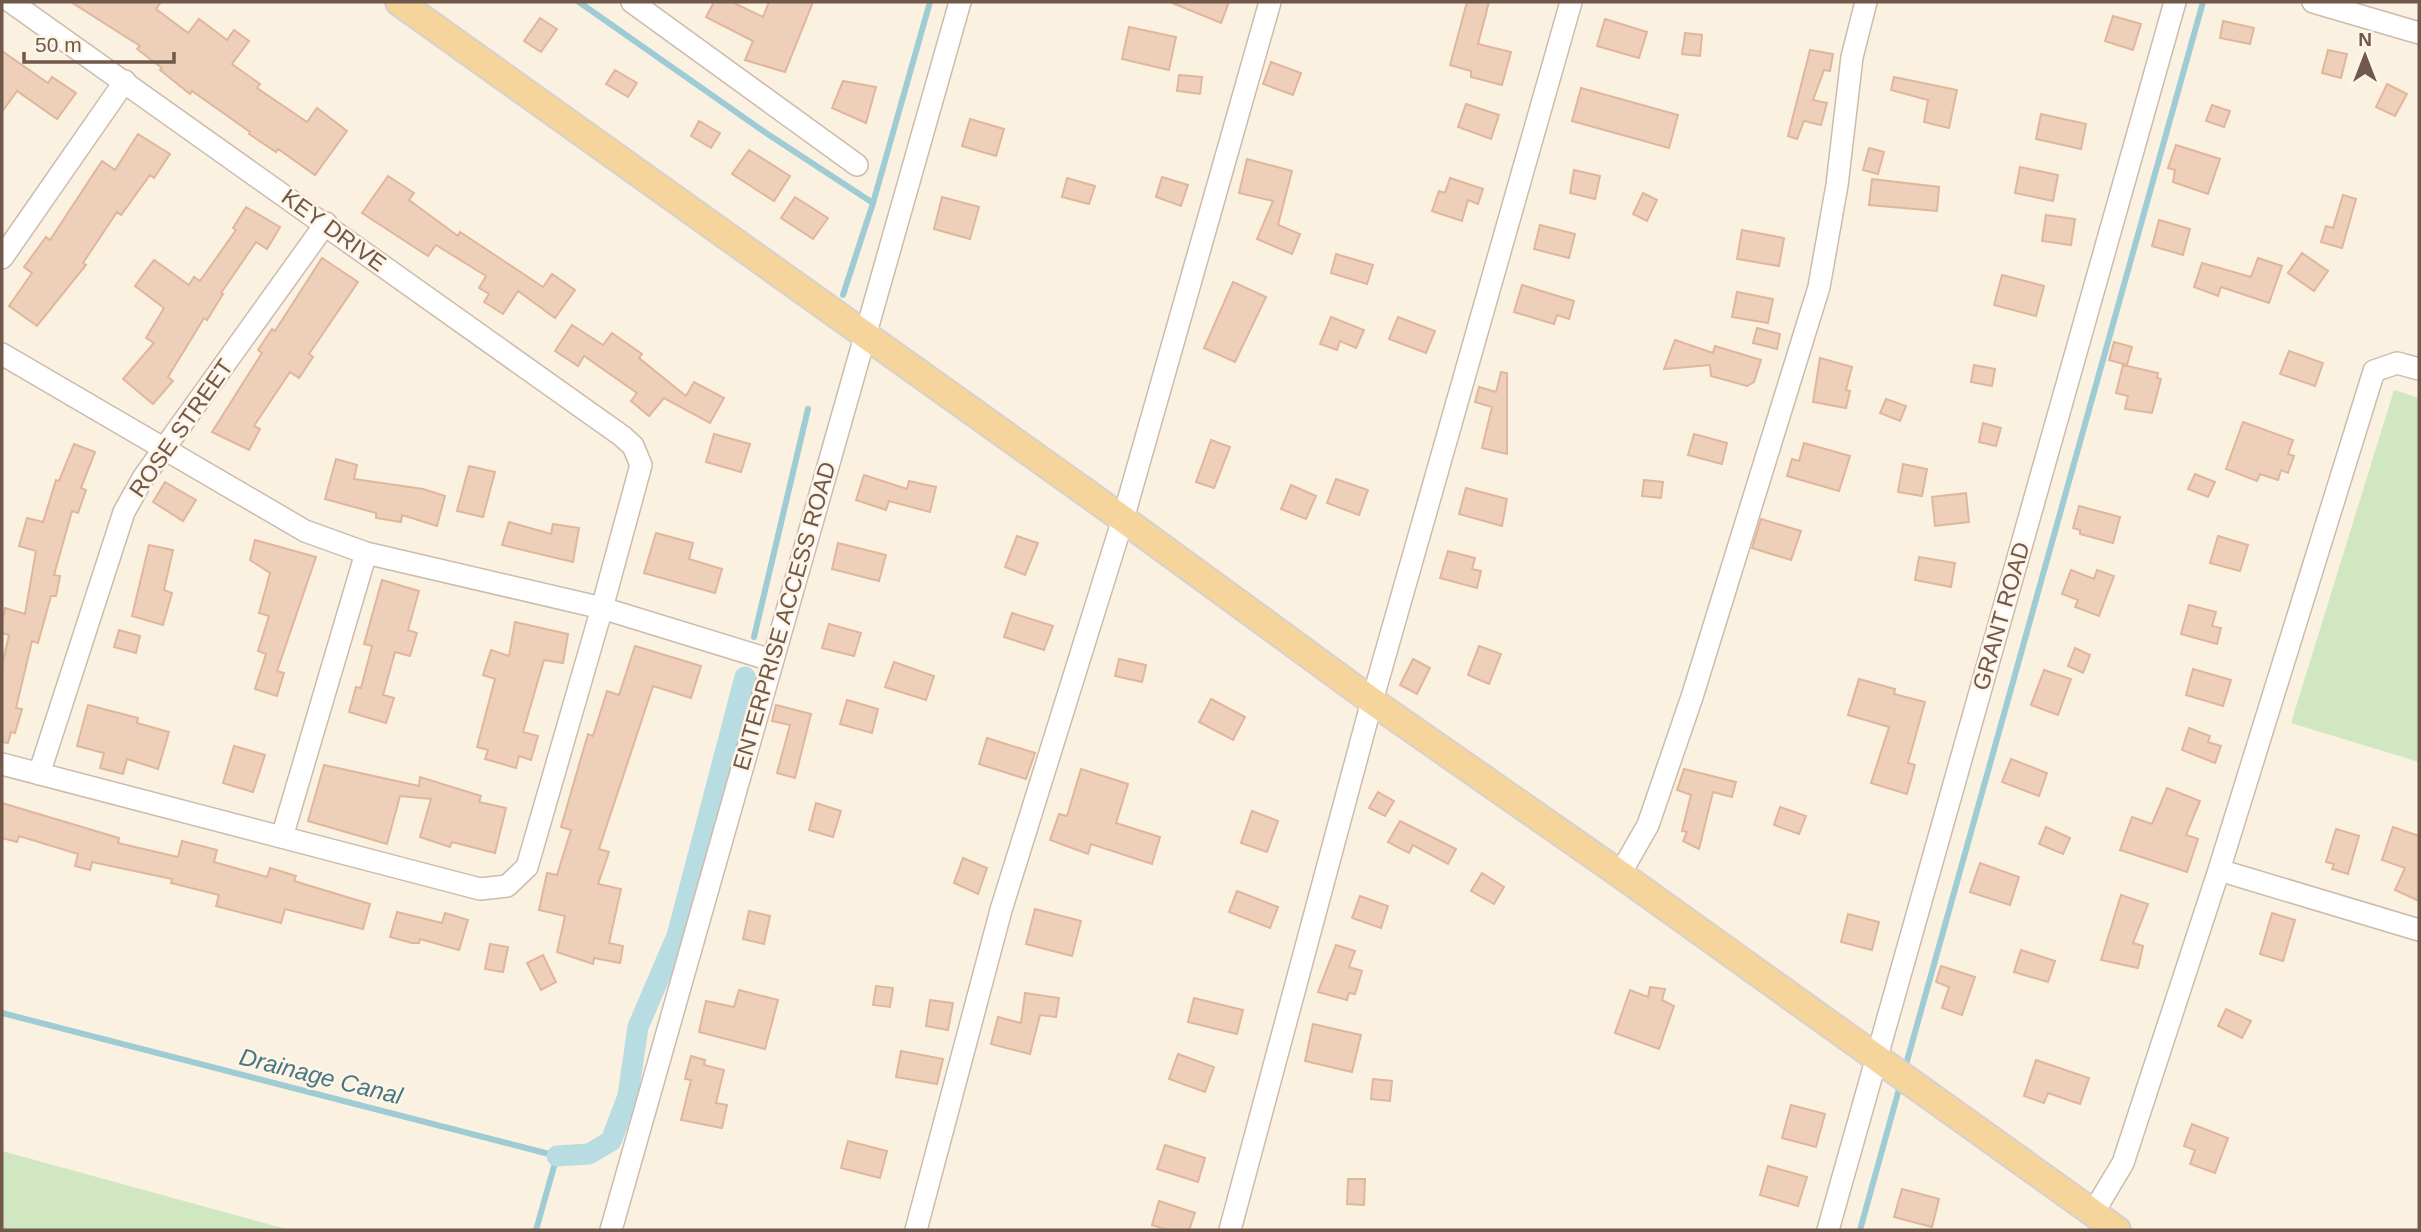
<svg xmlns="http://www.w3.org/2000/svg" width="2421" height="1232" font-family="Arial,sans-serif">
	<style>
		.green { fill: #d0e7c1 }
		.lines { fill: none; stroke-linecap: round; stroke-linejoin: round }
		.stream { stroke: #9ecbd4; stroke-width: 6 }
		.canal { stroke: #b7dce2; stroke-width: 21 }
		.building { fill: #eecfba; stroke: #e0b69c; stroke-width: 2 }
		.minor-casing { stroke: #cdbbac; stroke-width: 24 }
		.major-casing { stroke: #d7d0cc; stroke-width: 30 }
		.minor { stroke: #fff; stroke-width: 21 }
		.major { stroke: #f6d59d; stroke-width: 26 }
		.labels { text-anchor: middle; dominant-baseline: central; stroke-width: 5; stroke-linejoin: round; paint-order: stroke }
		.street-label { font-size: 23px; fill: #70584a; stroke: #fef5e7 }
		.water-label { font-size: 24px; font-style: italic; fill: #457882; stroke: #fef5e7 }
	</style>
	<rect width="100%" height="100%" fill="#faf1e1"/>
	<path class="green" d="M2394 390 2419 398V762L2291 723Z
		M2 1151 290 1230H2Z"/>
	<g class="lines">
		<path class="stream" d="M579 2 766 133 873 203
			M843 295 873 203 930 2
			M754 637 808 409
			M2 1013 557 1156 536 1230
			M1905 1068 2203 2
			M1860 1230 1901 1082"/>
		<path class="canal" d="M557 1156 589 1154 611 1141 628 1096 638 1027 677 936 745 677"/>
	</g>
	<path class="building" d="M71 2H161L156 9 188 33 199 19 227 40 234 30 249 41 232 64 260 84 257 88 307 122 317 108 347 131 315 175 278 149 276 152 249 134 250 132 192 91 190 94 160 70 162 68 137 49 140 46Z
		M714 2H732L763 17 769 2H813L785 72 745 60 753 41 706 17Z
		M1170 2H1229L1221 23Z
		M1467 2H1489L1478 44 1511 52 1502 85 1471 77V71L1450 65Z
		M2113 16 2141 24 2133 50 2105 41Z
		M540 18 557 29 541 52 524 41Z
		M1605 19 1647 32 1639 58 1597 46Z
		M2223 21 2254 28 2250 44 2220 38Z
		M1129 27 1176 37 1169 70 1122 59Z
		M1685 33 1702 35 1700 56 1682 54Z
		M1810 50 1833 54 1830 71 1824 70 1813 100 1827 103 1821 125 1804 121 1797 139 1788 136Z
		M2328 50 2347 54 2341 78 2322 73Z
		M2 51 48 83 52 77 76 93 57 119 17 91 2 112Z
		M1271 62 1301 73 1293 95 1263 84Z
		M615 70 637 83 628 97 606 84Z
		M1179 75 1202 77 1200 94 1177 91Z
		M1894 77 1957 90 1949 128 1924 122 1928 100 1891 90Z
		M843 81 876 87 866 123 832 108Z
		M2387 84 2407 94 2395 116 2376 107Z
		M1581 88 1678 115 1669 148 1572 121Z
		M1466 104 1499 115 1491 139 1458 127Z
		M2212 105 2230 111 2224 127 2206 121Z
		M2041 114 2086 124 2081 149 2036 139Z
		M970 119 1004 129 996 156 962 146Z
		M699 121 720 133 711 148 691 136Z
		M138 134 170 154 154 178 150 175 121 215 117 212 83 263 86 265 37 326 9 306 32 273 24 267 46 237 50 240 102 161 115 170Z
		M2176 145 2220 159 2208 194 2173 182 2175 170 2168 168Z
		M1869 148 1884 152 1878 174 1863 170Z
		M749 150 790 176 774 201 732 174Z
		M1247 159 1292 171 1278 225 1300 234 1292 254 1257 239 1273 201 1239 193Z
		M2020 167 2058 175 2053 201 2015 193Z
		M1574 170 1600 176 1595 199 1570 193Z
		M388 176 414 193 409 200 458 236 460 232 543 287 552 274 575 290 555 318 518 291 503 314 484 302 489 294 479 288 486 276 436 245 428 256 362 213Z
		M1162 177 1188 185 1181 206 1156 197Z
		M1067 178 1095 186 1089 204 1062 197Z
		M1450 178 1483 189 1478 204 1468 200 1462 221 1432 211 1439 191 1445 193Z
		M1872 179 1939 187 1937 211 1869 205Z
		M1643 193 1657 200 1647 221 1633 214Z
		M2343 195 2356 199 2342 248 2321 242 2326 226 2333 228Z
		M795 197 828 218 813 239 781 218Z
		M942 197 979 207 970 239 934 229Z
		M246 207 280 227 267 249 256 242 221 293 223 294 207 320 204 318 168 377 173 381 153 404 123 379 154 343 146 338 164 308 135 286 154 260 189 285 194 277 200 281 236 230 233 228Z
		M2046 215 2075 219 2071 245 2042 241Z
		M2159 220 2190 229 2183 255 2152 246Z
		M1540 225 1575 234 1569 258 1534 249Z
		M1742 230 1784 238 1779 266 1737 259Z
		M2302 253 2328 271 2314 291 2288 273Z
		M1336 254 1373 265 1367 284 1331 273Z
		M322 258 358 282 309 354 313 357 299 378 290 372 254 426 260 429 249 450 212 432 262 353 258 350 272 329 275 331Z
		M2258 258 2282 266 2269 303 2221 287 2218 296 2194 287 2202 263 2251 277Z
		M2002 275 2044 286 2036 316 1994 305Z
		M1233 282 1266 297 1235 362 1204 348Z
		M1522 285 1574 301 1569 319 1557 315 1554 324 1514 312Z
		M1737 292 1773 299 1768 323 1732 317Z
		M1331 317 1364 330 1356 348 1340 341 1337 350 1320 344Z
		M1398 317 1435 331 1426 353 1389 339Z
		M572 325 603 345 612 333 642 354 639 358 686 396 694 382 724 398 710 423 664 398 649 416 631 401 637 393 584 356 578 366 555 351Z
		M1757 328 1780 334 1777 349 1753 343Z
		M1675 340 1713 353 1715 346 1761 360 1754 382 1747 386 1711 376 1710 365 1664 369Z
		M2114 342 2132 347 2127 365 2109 360Z
		M2289 351 2323 363 2315 386 2280 374Z
		M1820 358 1852 367 1846 390 1850 391 1846 408 1813 402Z
		M1974 365 1995 369 1992 386 1971 382Z
		M2123 365 2158 373 2157 378 2161 379 2152 413 2125 409 2128 396 2116 393Z
		M1501 372 1507 373V454L1482 448 1492 407 1475 402 1479 387 1496 392Z
		M1886 399 1906 406 1900 421 1880 413Z
		M2243 422 2293 440 2288 454 2294 456 2288 473 2281 470 2278 480 2260 474 2257 481 2226 469Z
		M1983 423 2001 428 1996 446 1979 442Z
		M714 434 750 444 741 472 706 462Z
		M1694 434 1727 443 1722 464 1688 455Z
		M1211 440 1230 447 1214 488 1196 482Z
		M1804 443 1850 456 1839 491 1787 476 1792 459 1799 461Z
		M74 444 95 452 81 488 86 490 78 513 72 511 54 575 60 576 56 596H51L38 643 32 641 16 708 22 709 15 733 11 732 8 743 2 742V666L9 635 2 633V621L5 608 25 614 36 551 19 546 27 518 43 522 56 480 59 481Z
		M336 459 357 465 354 479 423 489 445 496 437 526 402 515 401 522 376 518V513L325 499Z
		M1903 464 1927 469 1922 496 1898 492Z
		M469 466 495 472 483 517 457 511Z
		M2195 474 2215 482 2208 497 2188 489Z
		M864 475 907 489 909 481 936 487 930 512 889 501 886 510 856 500Z
		M1336 479 1368 490 1359 515 1327 503Z
		M1644 480 1663 482 1661 498 1642 496Z
		M165 482 196 500 183 521 153 502Z
		M1291 485 1316 496 1306 519 1281 509Z
		M1466 488 1507 499 1502 526 1459 514Z
		M1966 493 1969 522 1935 526 1932 497Z
		M2079 506 2120 517 2113 543 2080 534V530L2073 528Z
		M1761 519 1801 531 1791 560 1752 548Z
		M509 522 551 534 553 524 579 528 573 562 502 545Z
		M656 533 693 543 689 559 722 569 715 593 644 573Z
		M1017 536 1038 543 1025 575 1005 567Z
		M2218 536 2248 545 2240 571 2210 563Z
		M255 540 316 557 277 671 284 673 277 696 255 689 266 654 258 651 269 616 259 613 270 573 250 560Z
		M838 543 886 555 879 581 832 569Z
		M149 545 173 550 164 590 172 593 163 625 132 616Z
		M1448 551 1475 558 1472 569 1481 571 1477 588 1440 578Z
		M1919 557 1955 563 1951 587 1915 580Z
		M2071 570 2094 579 2097 570 2114 576 2099 616 2075 607 2078 600 2062 594Z
		M382 580 419 591 408 630 417 633 410 656 395 652 383 695 394 698 386 723 349 712 356 687 361 688 372 646 364 644Z
		M2189 605 2216 612 2212 626 2221 628 2217 644 2181 634Z
		M1012 613 1053 626 1044 650 1004 637Z
		M515 622 568 634 563 663 544 660 523 732 538 736 531 760 519 756 516 768 485 759 488 750 477 747 495 679 483 675 491 650 509 656Z
		M829 624 861 633 854 656 822 648Z
		M119 630 140 636 136 653 114 647Z
		M635 646 701 666 691 698 653 686 599 849 609 852 598 884 621 889 609 943 623 946 620 963 594 958 593 964 557 952 565 916 539 910 547 873 557 875 571 830 561 827 588 734 593 736 607 691 619 695Z
		M1479 646 1501 654 1489 684 1468 675Z
		M2075 648 2090 655 2083 673 2068 666Z
		M1119 659 1146 665 1142 682 1115 676Z
		M1413 659 1430 668 1417 694 1400 685Z
		M894 662 934 676 926 700 885 687Z
		M2193 669 2231 680 2223 706 2186 695Z
		M2044 670 2071 679 2058 715 2031 705Z
		M1859 679 1895 689 1894 694 1925 702 1908 763 1915 765 1907 794 1871 783 1889 727 1848 715Z
		M1211 699 1245 717 1233 740 1199 722Z
		M847 700 878 709 872 733 840 724Z
		M88 705 138 718 137 723 169 732 158 769 127 759 123 774 100 768 104 753 77 746Z
		M776 705 811 714 795 778 777 773 790 725 772 721Z
		M2189 728 2210 736 2208 742 2221 746 2215 763 2182 750Z
		M987 738 1035 753 1026 779 979 764Z
		M234 746 265 755 253 792 223 783Z
		M2011 759 2047 773 2039 796 2002 782Z
		M324 765 419 786 420 777 481 796 479 802 506 808 495 853 452 842 450 847 420 837 431 799 400 796 387 844 308 821Z
		M1081 769 1128 784 1116 823 1160 837 1152 864 1091 844 1088 854 1050 840 1059 814 1067 816Z
		M1684 769 1736 782 1732 797 1713 792 1699 849 1683 841 1687 832 1682 831 1691 795 1677 790Z
		M2167 788 2200 801 2186 835 2198 839 2187 872 2120 850 2132 817 2152 824Z
		M1378 792 1394 801 1385 816 1369 808Z
		M2 803 119 838 118 843 178 857 182 841 217 850 214 862 267 877 270 868 296 876 294 881 370 904 363 929 285 909 281 923 216 906 219 895 171 883 172 879 92 862 90 870 75 866 78 854 19 836 17 842 2 838Z
		M816 803 841 811 833 837 809 830Z
		M1780 807 1806 816 1799 834 1774 825Z
		M1252 811 1278 821 1267 852 1241 843Z
		M1400 821 1456 849 1448 864 1413 845 1409 853 1388 842Z
		M2046 827 2070 838 2063 854 2039 844Z
		M2393 827 2419 836V901L2395 890 2405 868 2382 860Z
		M2336 829 2359 836 2348 874 2332 869 2334 864 2326 862Z
		M963 858 987 868 978 894 954 883Z
		M1980 863 2019 877 2010 905 1970 892Z
		M1482 873 1504 887 1494 904 1471 891Z
		M1237 891 1278 907 1270 928 1229 912Z
		M2121 895 2148 904 2133 943 2143 946 2138 968 2101 960Z
		M1360 896 1388 906 1381 928 1352 918Z
		M1035 909 1081 921 1072 956 1026 944Z
		M749 911 770 916 764 944 743 939Z
		M397 912 442 923 445 913 468 920 459 950 420 939 419 943H412L390 937Z
		M2272 913 2295 920 2283 961 2260 954Z
		M1848 914 1879 922 1872 950 1841 942Z
		M490 944 508 947 503 972 485 969Z
		M1336 945 1355 951 1349 967 1362 971 1355 994 1349 993 1347 1000 1318 992Z
		M2021 950 2055 961 2048 982 2014 972Z
		M543 955 556 982 541 990 527 963Z
		M1941 966 1975 977 1962 1015 1942 1008 1949 987 1936 982Z
		M876 986 893 988 890 1007 873 1005Z
		M1650 987 1665 989 1662 1000 1674 1006 1659 1049 1615 1033 1630 990 1648 997Z
		M739 990 778 1000 765 1049 699 1032 706 1001 734 1007Z
		M1025 993 1059 998 1056 1017 1040 1015 1030 1054 991 1044 998 1017 1021 1023Z
		M1194 998 1243 1010 1237 1034 1188 1022Z
		M930 1000 953 1003 948 1030 926 1026Z
		M2226 1009 2251 1021 2242 1038 2218 1026Z
		M1313 1024 1361 1035 1352 1072 1305 1061Z
		M901 1051 943 1059 937 1084 896 1077Z
		M1178 1054 1214 1067 1205 1092 1169 1079Z
		M691 1056 705 1060 704 1065 724 1070 716 1103 727 1105 722 1128 681 1120 691 1080 685 1079Z
		M2036 1060 2089 1078 2080 1104 2048 1093 2044 1103 2024 1096Z
		M1373 1079 1392 1081 1390 1101 1371 1099Z
		M1791 1105 1825 1114 1816 1147 1782 1138Z
		M2192 1124 2228 1138 2215 1173 2190 1164 2195 1150 2184 1146Z
		M848 1141 887 1151 880 1178 841 1168Z
		M1165 1145 1205 1158 1198 1182 1157 1169Z
		M1768 1166 1807 1177 1798 1206 1760 1195Z
		M1348 1179H1365L1364 1205 1347 1204Z
		M1902 1189 1939 1199 1932 1227 1894 1217Z
		M1159 1201 1195 1213 1189 1230H1168L1152 1225Z"/>
	<g class="lines">
		<g class="minor-casing">
			<path id="minor" d="M632 2 857 165
				M2313 2 2419 33
				M2 258 125 81
				M2 354 305 531 366 553 602 608 771 660
				M2 764 480 889 507 886 527 867 602 608 641 465 633 446 622 436 11 2
				M39 774 124 512 143 478 326 223
				M282 837 366 553
				M2219 870 2419 930
				M1620 874 1648 825 1692 697 1819 287 1837 185 1852 57 1866 2
				M2093 1213 2123 1163 2219 870 2374 371 2397 363 2419 369
				M611 1230 960 2
				M916 1230 1001 910 1123 519 1270 2
				M1230 1230 1372 701 1571 2
				M1828 1230 2175 2"/>
		</g>
		<g class="major-casing">
			<path id="major" d="M399 2 1123 519 1372 701 1620 874 2117 1230"/>
		</g>
		<use href="#minor" class="minor"/>
		<use href="#major" class="major"/>
	</g>
	<g class="labels">
		<g class="street-label">
			<text transform="translate(334 230) rotate(36)">KEY DRIVE</text>
			<text transform="translate(181 428) rotate(-55)">ROSE STREET</text>
			<text transform="translate(784 616) rotate(-74)">ENTERPRISE ACCESS ROAD</text>
			<text transform="translate(2001 616) rotate(-74)">GRANT ROAD</text>
		</g>
		<g class="water-label">
			<text transform="translate(321 1076) rotate(14)">Drainage Canal</text>
		</g>
	</g>
	<rect width="2421" height="1232" fill="none" stroke="#70584a" stroke-width="7"/>
	<g transform="translate(2365 56)" stroke="#fef5e7" stroke-width="5" paint-order="stroke">
	<path d="M0-5L12 26L0 18L-12 26Z" fill="#70584a"/>
	<text y="-10" font-size="19" font-weight="bold" text-anchor="middle" fill="#70584a">N</text>
	</g>
	<path d="M24 52v10h150v-10" fill="none" stroke="#70584a" stroke-width="3.5"/>
	<text x="35" y="52" font-size="21" fill="#70584a" stroke="#fef5e7" stroke-width="5" paint-order="stroke">50 m</text>
</svg>
